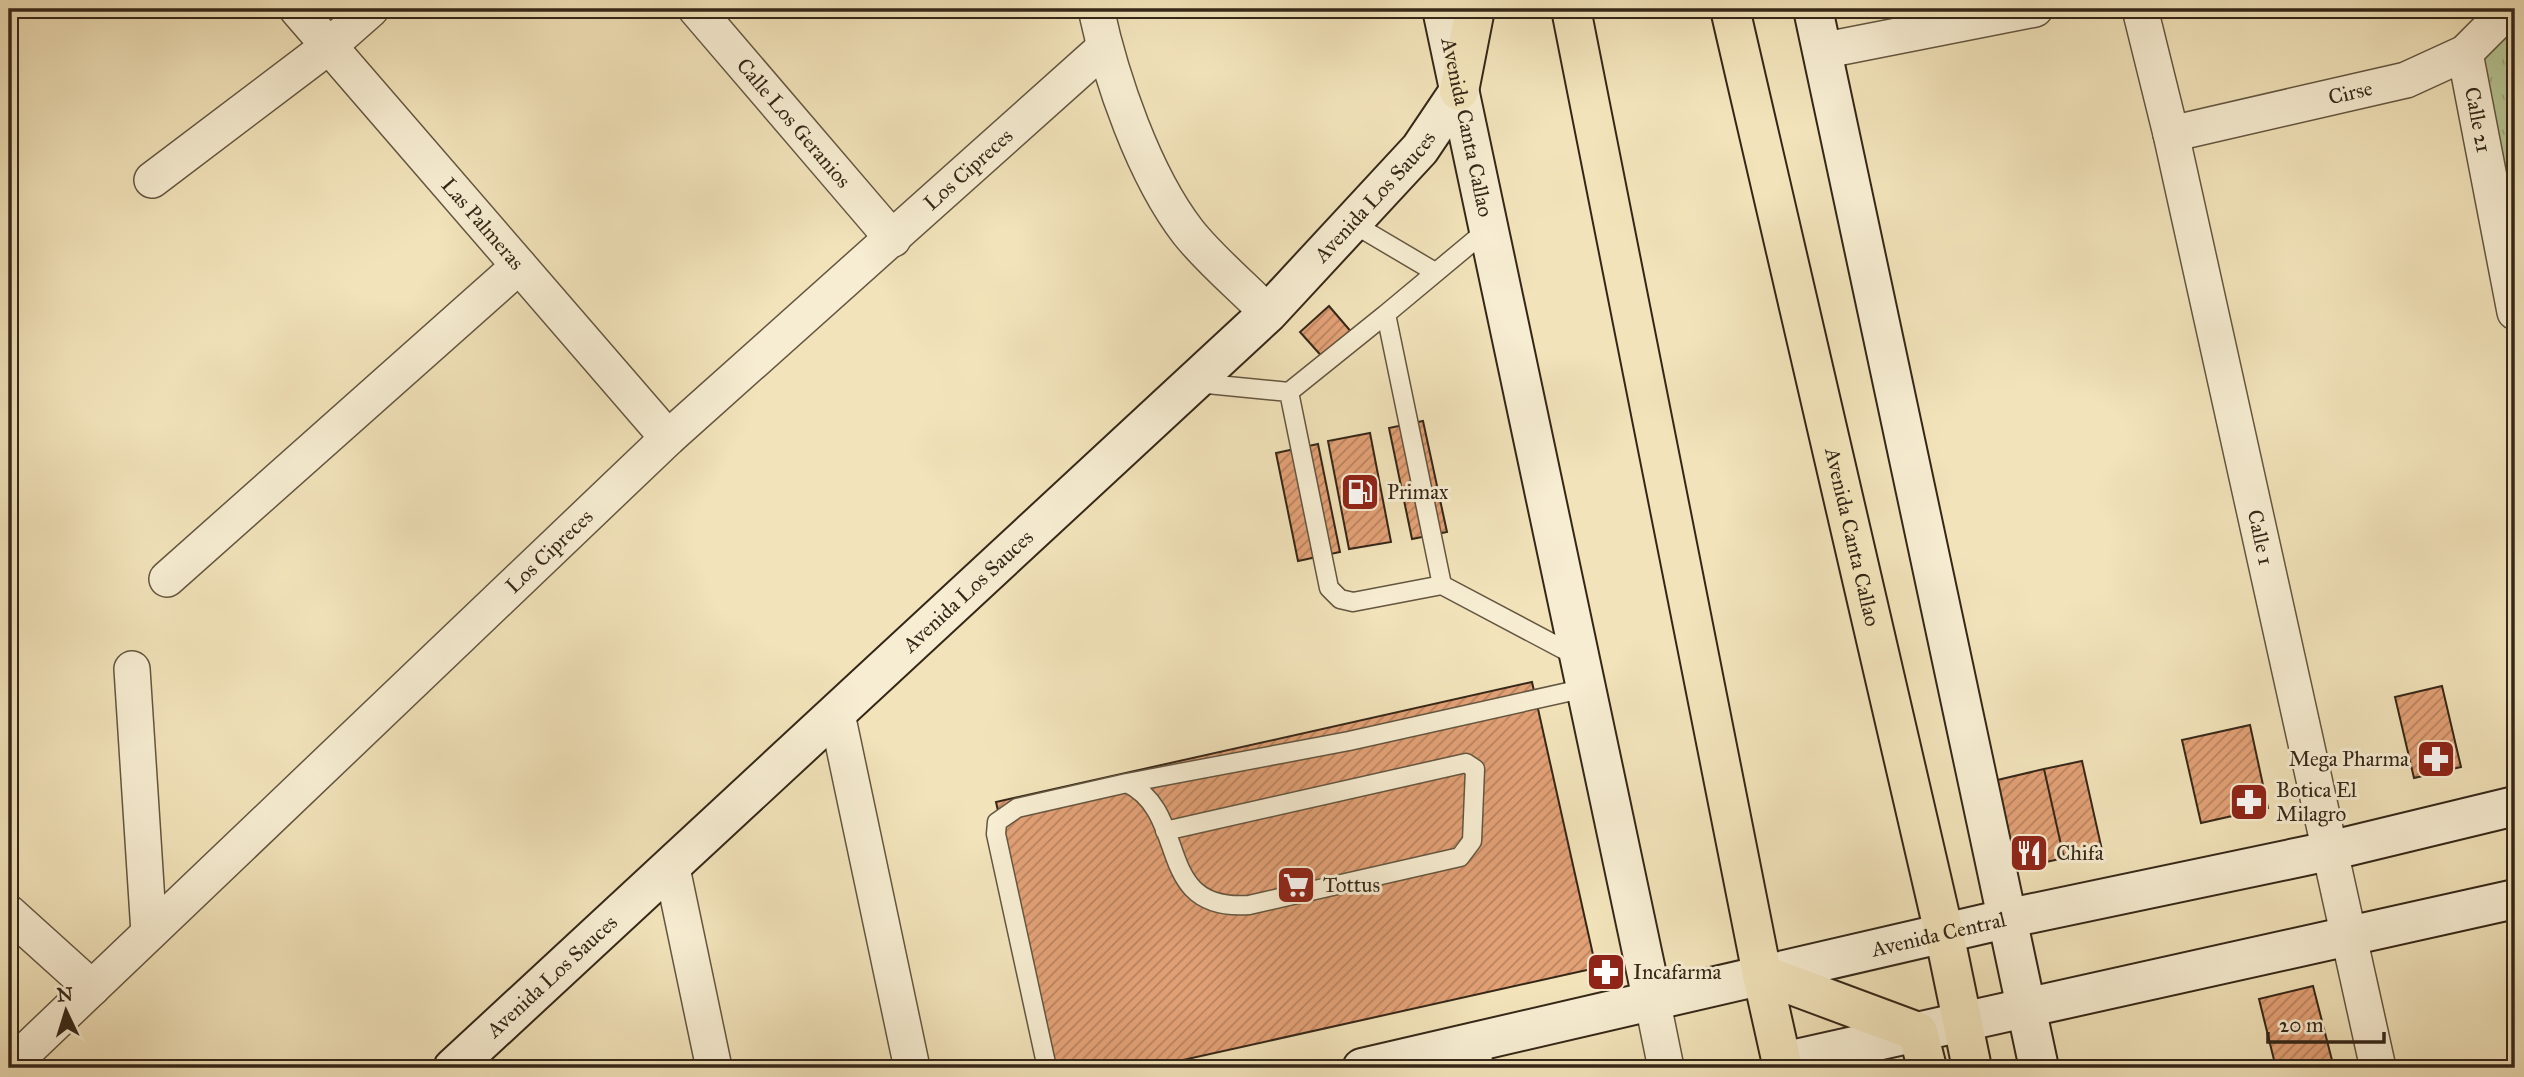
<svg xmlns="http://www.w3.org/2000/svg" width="2524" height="1077" font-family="'IM FELL Great Primer',serif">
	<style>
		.grass { fill: url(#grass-tufts); stroke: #767656; stroke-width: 2 }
		.building { fill: url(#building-hatch); stroke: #352718; stroke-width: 2 }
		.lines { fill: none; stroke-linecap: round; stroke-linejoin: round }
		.lane-casing { stroke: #645640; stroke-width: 21 }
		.street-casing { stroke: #645640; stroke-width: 38 }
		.secondary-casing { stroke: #352718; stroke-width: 42 }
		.primary-casing { stroke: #352718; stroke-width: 42 }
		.lane { stroke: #f7edd2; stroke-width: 18 }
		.street { stroke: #f7edd2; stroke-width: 35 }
		.secondary { stroke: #f7edd2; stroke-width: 38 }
		.primary { stroke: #f2e3ba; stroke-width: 38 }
		.labels { text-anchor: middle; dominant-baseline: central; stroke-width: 6; stroke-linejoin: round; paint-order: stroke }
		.street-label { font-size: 21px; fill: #352718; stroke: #f7edd2 }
		.poi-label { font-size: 21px; fill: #352718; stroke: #f7edd2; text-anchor: start }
	</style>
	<defs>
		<pattern id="grass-tufts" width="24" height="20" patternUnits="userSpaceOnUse" patternTransform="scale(1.75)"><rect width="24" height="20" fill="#b6c594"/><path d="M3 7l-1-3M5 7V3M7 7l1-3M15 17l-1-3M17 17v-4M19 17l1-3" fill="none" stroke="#9da97f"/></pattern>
		<pattern id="building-hatch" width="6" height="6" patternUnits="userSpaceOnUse" patternTransform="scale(1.75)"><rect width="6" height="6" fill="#e3a176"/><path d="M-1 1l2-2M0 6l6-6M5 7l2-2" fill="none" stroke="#b98360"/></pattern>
	</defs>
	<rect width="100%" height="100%" fill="#f2e3ba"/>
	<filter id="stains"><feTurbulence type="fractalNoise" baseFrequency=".00286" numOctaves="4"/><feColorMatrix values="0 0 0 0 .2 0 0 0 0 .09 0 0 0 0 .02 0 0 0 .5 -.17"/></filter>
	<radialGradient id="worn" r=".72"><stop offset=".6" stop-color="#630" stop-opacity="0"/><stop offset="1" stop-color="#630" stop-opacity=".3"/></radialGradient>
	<path class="grass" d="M2515 23V215L2482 56Z"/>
	<path class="building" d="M1863 9H1903L1874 17Z
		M1329 306 1353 334 1325 360 1300 332Z
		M1423 421 1447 532 1412 539 1389 428Z
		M1370 433 1391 542 1349 549 1328 441Z
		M1318 444 1340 552 1298 561 1276 453Z
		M1532 682 1596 968 1147 1068H1056L996 802Z
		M2442 686 2461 767 2414 778 2395 697Z
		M2250 725 2268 808 2201 823 2182 740Z
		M2082 761 2102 850 2064 858 2044 769Z
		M2044 769 2064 858 2028 866 2016 862 2009 852 1993 781Z
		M2313 986 2334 1068H2276L2259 999Z"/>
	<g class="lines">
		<g class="lane-casing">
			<path id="lane" d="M1352 223 1435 272
				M1488 229 1386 314 1442 585 1576 656
				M1197 383 1289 392 1386 314
				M1289 392 1329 588 1340 599 1353 602 1442 585
				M1127 783 1349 741 1586 688
				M1047 1068 996 834 997 822 1017 808 1127 783C1191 814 1152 912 1249 905L1460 857 1472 841 1475 769 1466 763 1165 831"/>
		</g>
		<g class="street-casing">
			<g id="street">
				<path id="s1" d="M297 9 668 438"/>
				<path id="s2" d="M696 9 893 239"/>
				<path d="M1096 9C1111 79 1144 175 1188 232 1211 261 1242 286 1268 313"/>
				<path id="s3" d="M2140 9 2171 134 2378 1068"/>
				<path d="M1821 51 2035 9"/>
				<path id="s4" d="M2465 53 2515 312"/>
				<path id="s5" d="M2171 134 2406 80 2465 53 2509 9"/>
				<path d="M152 180 329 46 371 9"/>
				<path d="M167 579 519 266"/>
				<path d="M132 669 149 933"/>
				<path d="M837 714 912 1068"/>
				<path d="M672 868 714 1068"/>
				<path d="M9 913 92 988"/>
				<path d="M1652 999 1666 1068"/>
				<path d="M1470 1043 1476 1068"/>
				<path id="s6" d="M9 1067 668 438 1104 48"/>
			</g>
		</g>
		<g class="secondary-casing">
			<g id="secondary">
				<path id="s7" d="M1442 9 1652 999"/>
				<path d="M1813 9 2039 1068"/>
				<path d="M1782 1062 2515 899"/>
				<path id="s8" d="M453 1068 1268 313 1420 149 1459 91"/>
				<path id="s9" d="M1362 1068 2005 919 2329 851 2515 806"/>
			</g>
		</g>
		<g class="primary-casing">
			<g id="primary">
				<path d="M1571 9 1762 974 1783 1068"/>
				<path id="s10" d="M1730 9 1944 933 1972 1068"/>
				<path d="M1459 91 1475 9"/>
				<path d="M1762 974 1918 1032 1927 1068"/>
			</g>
		</g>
		<use href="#lane" class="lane"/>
		<use href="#street" class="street"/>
		<use href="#secondary" class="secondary"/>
		<use href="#primary" class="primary"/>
	</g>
	<defs>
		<g id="fuel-square" transform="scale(2.0125)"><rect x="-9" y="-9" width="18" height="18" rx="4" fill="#8f2418" stroke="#f7edd2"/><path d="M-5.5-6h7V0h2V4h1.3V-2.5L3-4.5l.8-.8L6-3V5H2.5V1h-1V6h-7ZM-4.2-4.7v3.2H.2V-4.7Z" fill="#fff"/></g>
		<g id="pharmacy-square" transform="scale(2.0125)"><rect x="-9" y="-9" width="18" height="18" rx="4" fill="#8f2418" stroke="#f7edd2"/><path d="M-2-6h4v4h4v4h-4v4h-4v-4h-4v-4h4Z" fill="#fff"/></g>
		<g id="restaurant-square" transform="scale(2.0125)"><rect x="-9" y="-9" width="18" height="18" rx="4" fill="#8f2418" stroke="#f7edd2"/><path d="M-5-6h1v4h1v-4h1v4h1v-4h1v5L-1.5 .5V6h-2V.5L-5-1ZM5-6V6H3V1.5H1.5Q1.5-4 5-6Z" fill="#fff"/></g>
		<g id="supermarket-square" transform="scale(2.0125)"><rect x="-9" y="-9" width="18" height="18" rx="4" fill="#8f2418" stroke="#f7edd2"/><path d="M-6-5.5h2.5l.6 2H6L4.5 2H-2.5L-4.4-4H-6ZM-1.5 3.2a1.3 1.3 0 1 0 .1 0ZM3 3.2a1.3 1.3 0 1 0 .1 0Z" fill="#fff"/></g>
	</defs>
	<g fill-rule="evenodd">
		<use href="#fuel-square" x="1360" y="492"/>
		<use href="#pharmacy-square" x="2436" y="759"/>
		<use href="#pharmacy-square" x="2249" y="802"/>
		<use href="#restaurant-square" x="2029" y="853"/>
		<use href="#supermarket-square" x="1296" y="885"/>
		<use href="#pharmacy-square" x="1606" y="972"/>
	</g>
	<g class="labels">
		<g class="street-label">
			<text stroke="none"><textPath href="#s5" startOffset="184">Cirse</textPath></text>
			<text stroke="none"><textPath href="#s4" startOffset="68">Calle 21</textPath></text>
			<text stroke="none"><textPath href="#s2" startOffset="150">Calle Los Geranios</textPath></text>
			<text stroke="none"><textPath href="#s7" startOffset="121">Avenida Canta Callao</textPath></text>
			<text stroke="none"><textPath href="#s6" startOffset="1314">Los Cipreces</textPath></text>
			<text stroke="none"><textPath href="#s8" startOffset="1269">Avenida Los Sauces</textPath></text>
			<text stroke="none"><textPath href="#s1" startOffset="284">Las Palmeras</textPath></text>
			<text stroke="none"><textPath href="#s10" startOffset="542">Avenida Canta Callao</textPath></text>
			<text stroke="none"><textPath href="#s3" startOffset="542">Calle 1</textPath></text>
			<text stroke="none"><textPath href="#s6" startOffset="747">Los Cipreces</textPath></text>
			<text stroke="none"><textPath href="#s8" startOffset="702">Avenida Los Sauces</textPath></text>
			<text stroke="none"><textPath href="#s9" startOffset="592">Avenida Central</textPath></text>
			<text stroke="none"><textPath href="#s8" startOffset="135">Avenida Los Sauces</textPath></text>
		</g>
		<g class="poi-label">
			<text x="1387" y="492">Primax</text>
			<text x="2409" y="759" text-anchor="end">Mega Pharma</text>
			<text x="2276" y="790">Botica El<tspan x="2276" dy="24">Milagro</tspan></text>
			<text x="2056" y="853">Chifa</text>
			<text x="1323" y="885">Tottus</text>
			<text x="1633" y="972">Incafarma</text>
		</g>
	</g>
	<rect width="2524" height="1077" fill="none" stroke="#f2e3ba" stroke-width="35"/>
	<rect x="10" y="10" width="2503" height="1056" fill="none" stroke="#352718" stroke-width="3.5"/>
	<rect x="18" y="18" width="2489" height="1042" fill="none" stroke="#352718" stroke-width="2"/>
	<g transform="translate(66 1011) rotate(356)" stroke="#f7edd2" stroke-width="5" paint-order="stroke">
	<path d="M0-5L12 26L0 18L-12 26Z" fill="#352718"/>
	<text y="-10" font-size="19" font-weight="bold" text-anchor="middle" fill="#352718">N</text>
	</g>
	<path d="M2268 1032v10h116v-10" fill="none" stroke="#352718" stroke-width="3.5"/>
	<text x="2279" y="1032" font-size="21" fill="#352718" stroke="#f7edd2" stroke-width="5" paint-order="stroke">20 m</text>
	<rect width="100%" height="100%" filter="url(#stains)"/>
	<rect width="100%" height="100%" fill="url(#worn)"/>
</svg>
